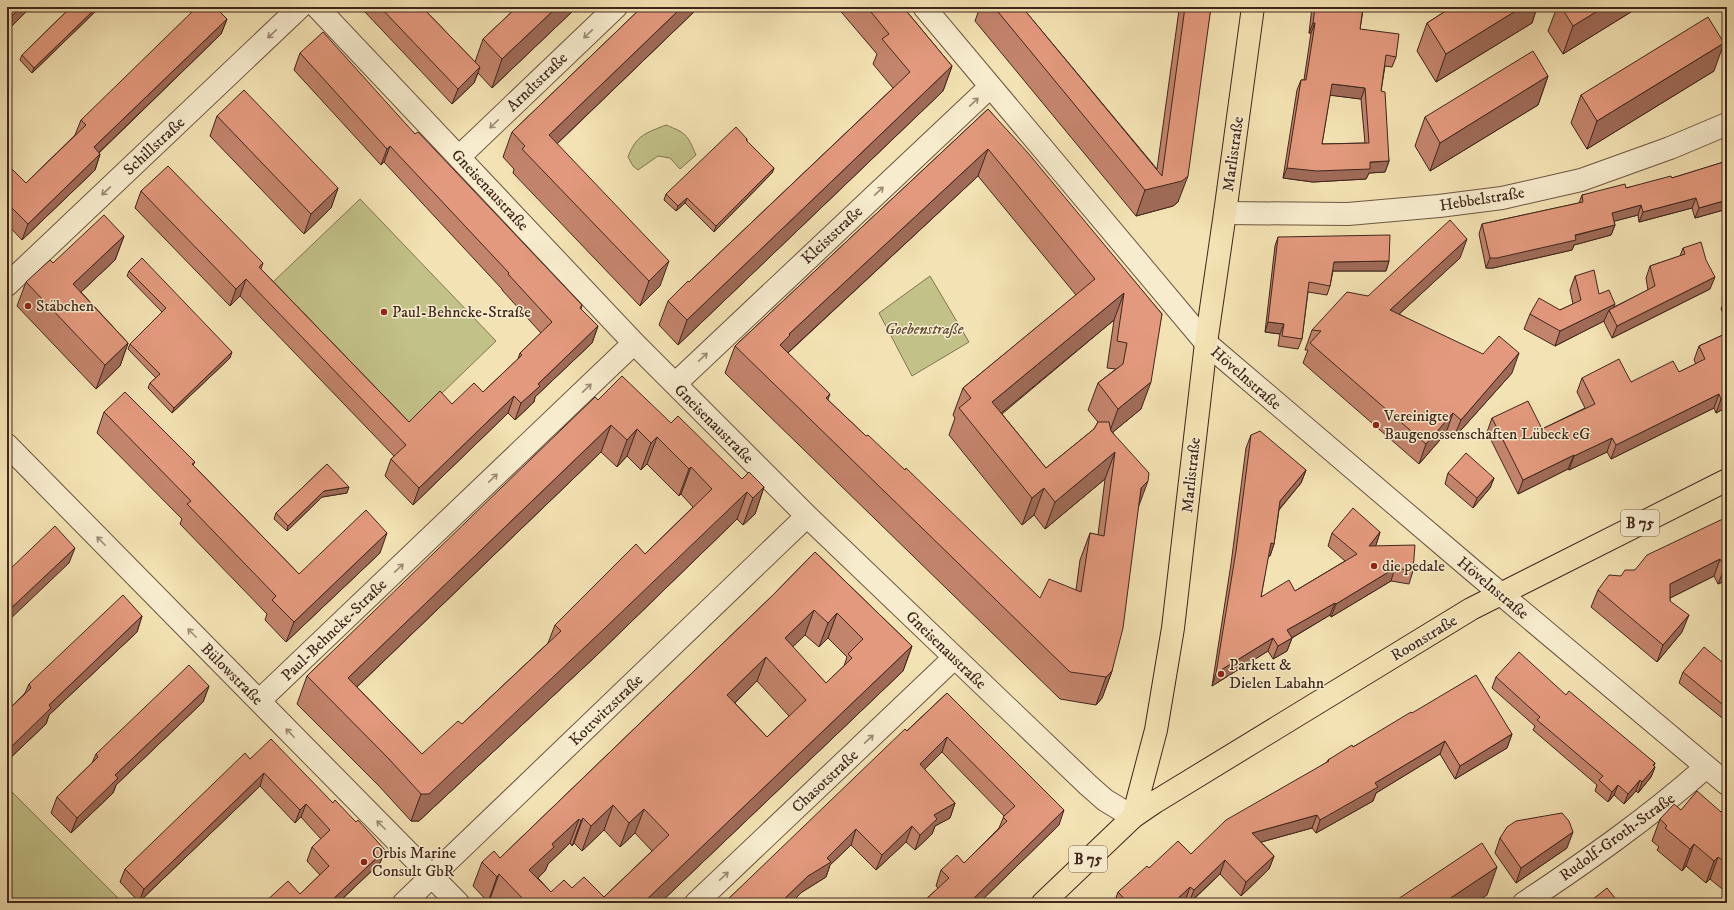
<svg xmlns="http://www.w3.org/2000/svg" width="1734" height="910" font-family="'IM FELL DW Pica',serif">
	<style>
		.green { fill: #c2c188; stroke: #817452 }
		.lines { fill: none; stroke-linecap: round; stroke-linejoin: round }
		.minor-casing { stroke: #6d5542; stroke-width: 24 }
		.major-casing { stroke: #40261c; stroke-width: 24 }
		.minor { stroke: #f7ecce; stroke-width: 22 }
		.major { stroke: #f3e2b3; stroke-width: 22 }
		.wall { fill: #c3846c; stroke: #40261c; fill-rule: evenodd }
		.shaded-wall { fill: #9f6b58; stroke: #40261c }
		.building { fill: #e3997d; stroke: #40261c; fill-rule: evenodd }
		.oneway { stroke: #9c8975 }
		.poi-dot { fill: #8f2418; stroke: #f7ecce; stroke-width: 1.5 }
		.labels { text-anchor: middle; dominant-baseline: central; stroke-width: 3; stroke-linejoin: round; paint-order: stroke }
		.shield { fill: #f7ecce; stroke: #776151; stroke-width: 1 }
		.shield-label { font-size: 15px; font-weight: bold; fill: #40261c }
		.street-label { font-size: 16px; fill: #40261c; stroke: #f7ecce }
		.poi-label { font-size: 16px; fill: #40261c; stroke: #f7ecce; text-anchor: start }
		.park-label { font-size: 16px; font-style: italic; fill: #604d37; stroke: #f7ecce }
	</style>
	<rect width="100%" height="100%" fill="#f3e2b3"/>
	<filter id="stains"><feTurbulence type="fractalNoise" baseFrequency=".005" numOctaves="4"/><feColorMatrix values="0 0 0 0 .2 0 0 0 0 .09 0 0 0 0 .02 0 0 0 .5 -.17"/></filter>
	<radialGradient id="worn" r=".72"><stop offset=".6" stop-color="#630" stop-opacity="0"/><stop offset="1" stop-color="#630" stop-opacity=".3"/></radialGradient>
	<path class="green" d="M666 125C686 133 687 134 696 155L680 169 670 158 658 156 638 170 633 166 628 157C636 135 646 133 666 125Z
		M360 199 496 341 409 425 272 283Z
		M930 276 969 342 912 376 879 313Z
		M7 787 123 903H7Z"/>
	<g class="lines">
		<g class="minor-casing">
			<path id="minor" d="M317 7 634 343 807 516 1088 785 1105 800 1133 817
				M924 7 1206 343 1477 574 1727 784
				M459 157 616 7
				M1225 213 1348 214 1439 206 1502 198 1581 180 1670 148 1727 124
				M7 285 300 7
				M675 384 990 87
				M7 445 458 903
				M259 701 634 343
				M404 903 807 516
				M696 903 954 658
				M1524 903C1587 861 1650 817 1706 767"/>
		</g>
		<g class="major-casing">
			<path id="major" d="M1133 817 1156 730 1173 628 1206 343 1225 213 1253 7
				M1043 903 1133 817 1155 802 1471 609 1727 480"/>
		</g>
		<use href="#minor" class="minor"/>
		<use href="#major" class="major"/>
	</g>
	<path class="wall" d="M71 7H100L32 73 20 60 22 55Z
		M365 7H422L475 62 483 39 517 7H577L492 88 478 73 474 83 452 104 364 11Z
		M642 7H699L557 144 660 286 640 306 513 173 514 169 503 157 512 132Z
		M837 7H903L952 66 943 91 678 345 659 325 668 301 689 282 893 88 873 64 877 54Z
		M980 7H1022L1157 169 1179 10 1110 7H1211L1178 202 1173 206 1136 216 975 21Z
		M1312 7H1379L1378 10H1363L1360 29 1396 57 1392 67 1385 66 1381 91 1389 161 1385 172 1369 173 1366 179 1313 182 1283 178 1297 90 1301 80H1304L1311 33H1309ZM1330 95 1361 99 1365 143 1322 144Z
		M1452 7H1537L1532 23 1436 82 1417 51 1427 23Z
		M1557 7H1639L1563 54 1548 31Z
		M227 19 221 34 99 153 100 154 95 170 22 240 7 224V164L26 183 75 135 81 120Z
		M300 53 415 134 582 305 581 309 598 326 592 343 535 397 534 402 515 420 508 413 413 505 385 476 391 459 394 456 240 296 230 306 135 208 141 191 263 263 261 269 409 422 452 404 483 392 518 359 520 353 541 333 502 290V289L384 162 381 165 294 70Z
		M1714 71 1587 149 1571 123 1581 95Z
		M1548 76 1538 105 1430 171 1415 146 1425 117Z
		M988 109 1162 314 1141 409 1113 432 1138 508 1112 671 1102 698 1096 705 1060 699 725 373 735 346ZM978 176 1076 295 963 388 953 415 955 418 949 435 1022 525 1034 515 1045 529 1105 479 1098 535 1090 533 1080 560 1076 590 1040 598 866 436 828 400 788 353ZM1114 320 1107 368 1116 369 1098 383 1088 410 1098 422 1094 429 1046 468 1002 414Z
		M217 116 338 188 331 208 304 234 210 136Z
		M747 139V141L774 168 772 173 714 232 685 203 676 211 664 200 666 194Z
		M1727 161V209L1695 218 1692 208 1639 222 1638 215 1614 221 1615 225 1611 235 1574 245 1572 250 1493 268H1486L1479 234 1482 224 1579 203 1582 195 1626 188 1672 178Z
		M124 236 115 260 81 292 128 343 120 366 96 389 17 306 26 282 53 263Z
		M1278 237 1389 261 1386 271H1333L1330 286 1327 295 1308 292 1302 339 1298 349 1278 346 1280 334 1265 332 1275 246Z
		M1683 248 1710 289 1612 338 1604 322V321L1555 346 1524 329 1530 314 1560 310 1573 304 1570 290 1575 276 1614 307 1648 290 1646 278 1650 266 1680 256Z
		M1460 258 1399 314 1512 373 1453 439 1446 433 1419 464 1303 363 1308 350H1305L1312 330 1368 296Z
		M129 271 230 358 172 413 148 388 150 383 156 378 128 349 130 344 162 312 127 276Z
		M1727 298V321L1721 309 1725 299Z
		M1727 333V407L1716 413 1714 408 1611 459 1607 452 1569 470 1568 469 1518 494 1487 432 1492 418 1542 429 1585 408 1577 392 1582 378 1631 382 1679 372 1696 364 1694 360 1699 346Z
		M598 400 671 423 742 479 764 487 755 514 743 525 737 519 596 656 419 821H411L379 786 297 704 307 676ZM601 452 617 467 627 456 641 470 647 464 679 496 681 494 693 507 645 554 555 625 548 643 462 724 422 754 357 687Z
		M104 412 195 462 193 465 299 574 380 553 286 642 265 620 267 614 180 524 182 519 97 433Z
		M1251 435 1306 470 1301 483 1279 510 1274 544 1270 556H1268L1261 597 1295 591 1345 561 1328 546 1332 533 1380 532 1376 545 1374 546 1413 571 1409 584 1391 581 1331 617 1330 615 1292 638 1287 651 1273 659 1268 651 1212 686 1231 564 1246 448Z
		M327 464 347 493 322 497 287 531 274 519 276 513Z
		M1448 473 1494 478 1490 488 1473 508 1445 484Z
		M1727 517V580L1718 584 1714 576 1670 598V601L1682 632 1657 662 1591 607 1598 590 1621 576 1635 570Z
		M815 552 912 646 903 671 660 903H494L490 899 488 902 473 886 482 862 500 858 773 595ZM805 635 819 647 828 638 847 657 844 666 826 683 792 647ZM757 681 789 716 767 737 735 703ZM604 830 620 847 635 833 652 851 604 897 572 888 551 892 538 878 545 871 548 864 570 843 572 846 574 843 582 851Z
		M142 616 137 632 49 715 46 724 7 761V711L25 693 29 684Z
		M1727 666V722L1679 683 1683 672Z
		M1496 677 1566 695 1655 763 1653 766 1655 767 1651 777 1638 793 1636 791 1624 804 1614 795 1608 802 1595 791 1597 785 1533 730 1535 726 1492 688Z
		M209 686 203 702 116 785 113 793 71 833 51 813 57 797 92 763 96 754Z
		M947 693 1059 825 979 903H922L938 888 936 886 941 870 964 863 999 828 1004 816 942 752 924 769 955 803 950 818 935 826 932 834 915 850 906 842 876 870 851 845 830 865 826 877 802 892 791 903H724Z
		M1412 713 1512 734 1507 748 1455 779 1440 754 1376 793 1373 801 1316 833 1312 828 1261 842 1274 856 1269 869 1241 896 1220 874 1190 903H1188L1185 901 1183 903H1114L1118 892 1149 868 1191 854 1327 762 1328 760 1353 747Z
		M250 759 333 803 356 822 385 850 380 863 338 903H264L300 894 320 875 307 861 312 847 321 839 301 817 295 823 260 786 139 902 120 882 125 869Z
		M1727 809V893L1710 879 1706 883 1686 866 1682 871 1657 850 1659 847 1652 841 1660 819 1681 810 1721 812Z
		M1500 838 1567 848 1516 883 1495 853Z"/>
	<path class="shaded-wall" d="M21 7H31L7 31V21Z
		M97 7H100L32 73 34 68Z
		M557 7H577L492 88 502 59Z
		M682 7H699L540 160 549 135Z
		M1110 7H1180L1179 10Z
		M1362 7H1379L1378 10H1361Z
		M1522 7H1537L1532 23 1436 82 1446 54Z
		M1604 7H1639L1563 54 1573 26Z
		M227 19 221 34 88 163 94 147Z
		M1313 23H1315L1311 33H1309Z
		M1724 43 1714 71 1587 149 1597 121Z
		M952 66 943 91 678 345 687 320Z
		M480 67 474 83 452 104 458 89Z
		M1548 76 1538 105 1430 171 1440 143Z
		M1332 84 1365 88 1361 99 1328 95Z
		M390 146 384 162 381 165 387 149Z
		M988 149 978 176 781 359 780 345 789 334Z
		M100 154 95 170 22 240 28 224Z
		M1389 161 1385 172 1369 173 1366 179 1313 182 1283 178 1287 168Z
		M774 168 772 173 714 232 716 226Z
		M1188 176 1178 202 1173 206 1136 216 1145 190Z
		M338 188 331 208 304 234 311 214Z
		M687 198 685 203 676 211 678 206Z
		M1696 198 1692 208 1639 222 1643 212Z
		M1727 200V209L1695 218 1699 208Z
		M1641 205 1638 215 1608 223 1612 213Z
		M1615 225 1611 235 1574 245 1572 250 1493 268H1486L1490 258Z
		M124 236 115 260 64 308 73 284Z
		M1467 239 1460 258 1383 329 1390 310Z
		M669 261 660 286 640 306 649 281Z
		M1389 261 1386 271H1331L1334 262Z
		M1715 277 1710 289 1612 338 1617 326Z
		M246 279 240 296 230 306 236 289Z
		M1124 293 1114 320 982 429 992 402Z
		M1615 304 1611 314 1609 310 1604 321 1555 346 1560 331Z
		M1268 322 1284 324 1280 334 1265 332Z
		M598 326 592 343 535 397 534 402 515 420 521 403 538 384Z
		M128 343 120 366 96 389 105 365Z
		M232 352 230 358 172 413 174 408Z
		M1519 353 1512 373 1453 439 1461 420Z
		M1151 382 1141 409 1108 436 1118 409Z
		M830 394 820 421 816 425 826 398Z
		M1719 394 1714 408 1611 459 1616 445Z
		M514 396 508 413 413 505 419 488Z
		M1727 396V407L1716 413 1721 399Z
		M1453 413 1446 433 1419 464 1426 444Z
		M611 425 601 452 338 705 348 678Z
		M637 429 627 456 617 467 627 440Z
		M657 437 647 464 641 470 651 443Z
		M1612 438 1607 452 1569 470 1574 456Z
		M1115 452 1105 479 1045 529 1055 502Z
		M1574 455 1568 469 1518 494 1523 480Z
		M691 467 681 494 679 496 689 469Z
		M1306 470 1301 483 1275 514 1280 501Z
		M1494 478 1490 488 1473 508 1477 498Z
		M1148 481 1138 508 1141 488Z
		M349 487 347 493 322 497 287 531 288 526 324 491Z
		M764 487 755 514 743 525 753 498Z
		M1044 488 1034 515 1022 525 1032 498Z
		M747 492 737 519 596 656 419 821H411L421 794Z
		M1380 532 1376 545 1364 559 1369 546Z
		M387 533 380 553 286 642 294 622Z
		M1271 543 1274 544 1270 556H1266Z
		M75 548 69 563 7 622V612Z
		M1720 559 1714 576 1664 601 1670 584Z
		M1727 566V580L1718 584 1725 567Z
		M1395 568 1391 581 1331 617 1336 604Z
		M1335 603 1330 615 1283 643 1287 630Z
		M814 610 805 635 776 663 785 638Z
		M837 613 828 638 819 647 828 623Z
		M1689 615 1682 632 1657 662 1663 645Z
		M142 616 137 632 49 715 46 724 7 761V756L10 748 49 705Z
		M1273 638 1268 651 1212 686 1216 673Z
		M1292 638 1287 651 1273 659 1278 646Z
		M912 646 903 671 660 903H643Z
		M766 657 757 681 718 719 727 695Z
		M1112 671 1102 698 1096 705 1106 677Z
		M209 686 203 702 116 785 113 793 71 833 77 818 115 775Z
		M1512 734 1507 748 1455 779 1460 766Z
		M947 737 942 752 914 780 920 764Z
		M1445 741 1440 754 1376 793 1373 801 1316 833 1320 820 1375 783Z
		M1655 763 1652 770 1655 767 1651 777 1638 793 1642 782Z
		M264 773 260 786 139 902 144 889Z
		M1640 780 1636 791 1624 804 1628 794Z
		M1618 785 1614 795 1608 802 1612 792Z
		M955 803 950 818 935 826 932 834 915 850 920 835 934 815Z
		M306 804 301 817 295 823 300 810Z
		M613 805 604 830 582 851 591 826Z
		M644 809 635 833 620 847 629 823Z
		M1064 810 1059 825 979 903H969Z
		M1317 815 1312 828 1247 846 1252 833Z
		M583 818 574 843 572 846 581 821Z
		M579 819 570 843 548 864 545 871 520 895 529 870 552 844Z
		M912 826 906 842 876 870 882 855Z
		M856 829 851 845 830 865 826 877 802 892 791 903H780Z
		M1573 832 1567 848 1516 883 1521 868Z
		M1694 844 1686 866 1682 871 1690 849Z
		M385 850 380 863 338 903H329Z
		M1274 856 1269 869 1241 896 1246 882Z
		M1718 857 1710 879 1706 883 1714 861Z
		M1225 860 1220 874 1189 903 1194 890Z
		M1497 867 1487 895 1475 903H1443Z
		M499 874 490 899 488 902 497 877Z
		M1190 887 1185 901 1183 903H1173Z"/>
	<path class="building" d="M7 7H21L7 21Z
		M71 7H97L34 68 22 55Z
		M197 7H215L227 19 94 147 100 154 28 224 7 203V201L12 196 7 191V164L26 183 86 125 81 120Z
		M380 7H422L480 67 458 89Z
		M517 7H557L502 59 483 39Z
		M642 7H682L549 135 669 261 649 281 522 149 525 146 512 132Z
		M867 7H903L952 66 687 320 668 301 688 281 689 282 910 72 882 39 889 34Z
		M994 7H1022L1162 176 1185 7H1211L1188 176 1182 181 1145 190Z
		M1315 7H1363L1360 29 1399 34 1396 57 1386 55 1381 91 1385 92 1389 161 1370 162V169L1317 171 1287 168 1301 80H1306L1315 23H1313ZM1332 84 1365 88 1369 143 1322 144Z
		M1452 7H1522L1446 54 1427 23Z
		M1561 7H1604L1573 26Z
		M1708 17 1724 43 1597 121 1581 95Z
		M323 32 415 134 418 132 582 305 580 308 598 326 538 384 540 386 521 403 514 396 419 488 391 459 406 445 246 279 236 289 141 191 168 166 263 263 259 267 409 422 440 391 452 404 474 383 483 392 522 355 520 353 552 322 508 274 509 273 390 146 387 149 300 53Z
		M1533 51 1548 76 1440 143 1425 117Z
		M244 90 338 188 311 214 217 116Z
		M988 109 1028 153 1162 314 1151 382 1118 409 1098 383 1123 364 1127 343 1117 341 1124 293 992 402 1046 468 1094 429 1098 422H1109L1111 431 1149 473 1148 481 1141 488 1123 628 1112 671 1106 677 1070 672 735 346ZM988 149 1095 279 963 388 971 398 959 408 1032 498 1044 488 1055 502 1115 452 1104 536 1090 533 1081 592 1049 579 1040 598 906 468 905 470 868 435 866 436 826 398 830 394 780 345 790 335 789 334Z
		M736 127 747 139 746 140 774 168 716 226 687 198 678 206 666 194Z
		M1727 161V200L1699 208 1696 198 1643 212 1641 205 1612 213 1615 225 1575 235 1576 240 1497 258H1490L1482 224 1583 202 1582 195 1625 184 1626 188 1671 176 1672 178Z
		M104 215 124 236 73 284 128 343 105 365 26 282 50 260 53 263Z
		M1450 220 1467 239 1390 310 1483 354 1499 336 1519 353 1461 420 1453 413 1426 444 1310 343 1321 331 1312 330 1347 292 1368 296Z
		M1390 235 1389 261 1334 262 1330 286 1309 282 1302 339 1282 336 1284 324 1268 322 1278 237Z
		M1701 242 1706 260 1715 277 1617 326 1609 310 1655 286 1650 266 1685 254 1683 248Z
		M142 258 232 352 174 408 150 383 160 374 130 344 166 308 129 271Z
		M1594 270 1599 294 1609 290 1615 304 1560 331 1530 314 1539 298 1560 310 1581 300 1575 276Z
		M1727 333V396L1721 399 1719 394 1616 445 1612 438 1574 456V455L1523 480 1492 418 1528 401 1542 429 1595 404 1582 378 1619 359 1631 382 1673 361 1679 372 1705 359 1699 346Z
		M622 376 671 423 678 416 742 479 749 472 764 487 753 498 747 492 605 628 429 794H421L389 759 307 676 595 397 598 400ZM611 425 627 440 637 429 651 443 657 437 689 469 691 467 712 489 645 554 636 544 555 625 561 631 462 724 458 721 422 754 348 678Z
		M125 392 195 462 192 464 299 574 366 510 387 533 294 622 272 600 276 596 187 504 191 501 104 412Z
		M1260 431 1306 470 1280 501 1274 544 1271 543 1261 597 1289 580 1295 591 1357 554 1332 533 1353 508 1380 532 1369 546 1415 545 1413 571 1395 568 1336 604 1335 603 1287 630 1292 638 1278 646 1273 638 1216 673 1236 551 1251 435Z
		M1466 453 1494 478 1477 498 1448 473Z
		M327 464 349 487 324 491 288 526 276 513Z
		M1727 517V566L1725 567 1720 559 1670 584V601L1689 615 1663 645 1598 590 1609 575 1621 576 1625 570H1635L1647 555Z
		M55 526 75 548 7 612V572Z
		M815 552 912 646 643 903H527L499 874 497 877 482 862 494 851 500 858 773 595ZM814 610 828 623 837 613 863 639 848 654 852 658 826 683 785 638ZM766 657 806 700 767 737 727 695ZM613 805 629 823 644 809 669 835 604 897 584 877 572 888 564 880 551 892 529 870 554 847 552 844 579 819 581 821 583 818 591 826Z
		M123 595 142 616 49 705 51 708 10 748 7 745V711L31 688 29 684Z
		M1704 647 1727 666V708L1683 672Z
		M1519 652 1566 695 1569 691 1655 763 1653 765 1655 767 1642 782 1640 780 1628 794 1618 785 1612 792 1599 780 1603 776 1537 720 1540 717 1496 677Z
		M189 665 209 686 115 775 118 778 77 818 57 797 98 757 96 754Z
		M1476 675 1512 734 1460 766 1445 741 1375 783 1378 787 1320 820 1317 815 1252 833 1274 856 1246 882 1225 860 1194 890 1190 887 1173 903H1128L1118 892 1147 866 1149 868 1178 841 1191 854 1226 820 1329 761 1328 760 1352 745 1353 747 1411 712 1412 713Z
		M947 693 1064 810 969 903H922L949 878 941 870 957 855 964 863 1007 821 1003 817 1015 806 947 737 920 764 955 803 934 815 937 819 920 835 912 826 882 855 856 829 827 858 831 862 808 876 780 903H724L905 729 907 731Z
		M271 739 333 803 335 800 356 822 358 820 385 850 329 903H264L288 881 300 894 329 866 312 847 330 830 306 804 300 810 264 773 144 889 125 869 245 753 250 759Z
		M1697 791 1721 812 1725 808 1727 809V864L1718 857 1714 861 1694 844 1690 849 1665 828 1667 826 1660 819 1674 804 1681 810Z
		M1562 813 1569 821 1573 832 1521 868 1500 838 1507 827 1516 821Z
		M1482 843 1497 867 1443 903H1392Z
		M1607 888 1619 903H1588Z"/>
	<defs><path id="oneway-shaft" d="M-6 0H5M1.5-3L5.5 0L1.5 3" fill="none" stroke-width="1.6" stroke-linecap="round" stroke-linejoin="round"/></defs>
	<g class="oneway">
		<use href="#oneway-shaft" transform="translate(272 34) rotate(137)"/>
		<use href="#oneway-shaft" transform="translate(588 34) rotate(136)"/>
		<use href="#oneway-shaft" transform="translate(974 102) rotate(-43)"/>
		<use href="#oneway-shaft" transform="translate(494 124) rotate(136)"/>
		<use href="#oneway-shaft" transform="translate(106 191) rotate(137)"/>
		<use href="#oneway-shaft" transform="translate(879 191) rotate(-43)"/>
		<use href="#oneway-shaft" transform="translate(703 357) rotate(-43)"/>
		<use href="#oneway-shaft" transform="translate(587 388) rotate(-44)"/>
		<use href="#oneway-shaft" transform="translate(493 478) rotate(-44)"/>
		<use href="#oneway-shaft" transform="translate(101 541) rotate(-135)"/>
		<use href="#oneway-shaft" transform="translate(399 568) rotate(-44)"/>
		<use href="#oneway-shaft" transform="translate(192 633) rotate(-135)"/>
		<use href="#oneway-shaft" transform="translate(290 733) rotate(-134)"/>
		<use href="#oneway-shaft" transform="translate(869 739) rotate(-43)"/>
		<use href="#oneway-shaft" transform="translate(381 825) rotate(-135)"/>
		<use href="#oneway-shaft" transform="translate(724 876) rotate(-43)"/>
	</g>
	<g class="poi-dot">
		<circle cx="28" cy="306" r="4"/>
		<circle cx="384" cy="312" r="4"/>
		<circle cx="1376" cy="425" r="4"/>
		<circle cx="1374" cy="566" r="4"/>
		<circle cx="1221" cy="674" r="4"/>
		<circle cx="364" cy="862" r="4"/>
	</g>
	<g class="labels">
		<g class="shield">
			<rect x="1621" y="510" width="38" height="26" rx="3"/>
			<rect x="1069" y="846" width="38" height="26" rx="3"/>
		</g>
		<g class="shield-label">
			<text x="1640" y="523">B 75</text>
			<text x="1088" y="859">B 75</text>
		</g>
		<g class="street-label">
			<text transform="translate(537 82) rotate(-44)">Arndtstraße</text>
			<text transform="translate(154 146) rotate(-43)">Schillstraße</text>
			<text transform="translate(1233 154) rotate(-82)">Marlistraße</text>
			<text transform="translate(490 190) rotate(47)">Gneisenaustraße</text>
			<text transform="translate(1482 199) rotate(-9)">Hebbelstraße</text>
			<text transform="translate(832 235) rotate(-43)">Kleiststraße</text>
			<text transform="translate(1246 378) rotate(41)">Hövelnstraße</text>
			<text transform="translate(714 424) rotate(45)">Gneisenaustraße</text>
			<text transform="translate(1191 475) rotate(-84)">Marlistraße</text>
			<text transform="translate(1493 588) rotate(40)">Hövelnstraße</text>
			<text transform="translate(334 630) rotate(-44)">Paul-Behncke-Straße</text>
			<text transform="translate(1424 638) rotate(-31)">Roonstraße</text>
			<text transform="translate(946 650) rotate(44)">Gneisenaustraße</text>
			<text transform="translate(232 674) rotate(45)">Bülowstraße</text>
			<text transform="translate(606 710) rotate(-44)">Kottwitzstraße</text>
			<text transform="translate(825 781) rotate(-43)">Chasotstraße</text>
			<text transform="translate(1617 837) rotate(-36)">Rudolf-Groth-Straße</text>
		</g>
		<g class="poi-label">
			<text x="36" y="306">Stäbchen</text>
			<text x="392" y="312">Paul-Behncke-Straße</text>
			<text x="1384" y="416">Vereinigte<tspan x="1384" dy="18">Baugenossenschaften Lübeck eG</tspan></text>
			<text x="1382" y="566">die pedale</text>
			<text x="1229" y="665">Parkett &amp;<tspan x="1229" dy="18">Dielen Labahn</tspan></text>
			<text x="372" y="853">Orbis Marine<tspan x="372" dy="18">Consult GbR</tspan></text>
		</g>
		<g class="park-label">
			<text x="924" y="329">Goebenstraße</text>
		</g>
	</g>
	<rect width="1734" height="910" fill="none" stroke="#f3e2b3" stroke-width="24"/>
	<rect x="8" y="8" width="1718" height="894" fill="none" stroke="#40261c" stroke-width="2"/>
	<rect x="12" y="12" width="1710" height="886" fill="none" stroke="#40261c"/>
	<rect width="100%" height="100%" filter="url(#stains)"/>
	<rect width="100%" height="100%" fill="url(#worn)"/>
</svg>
